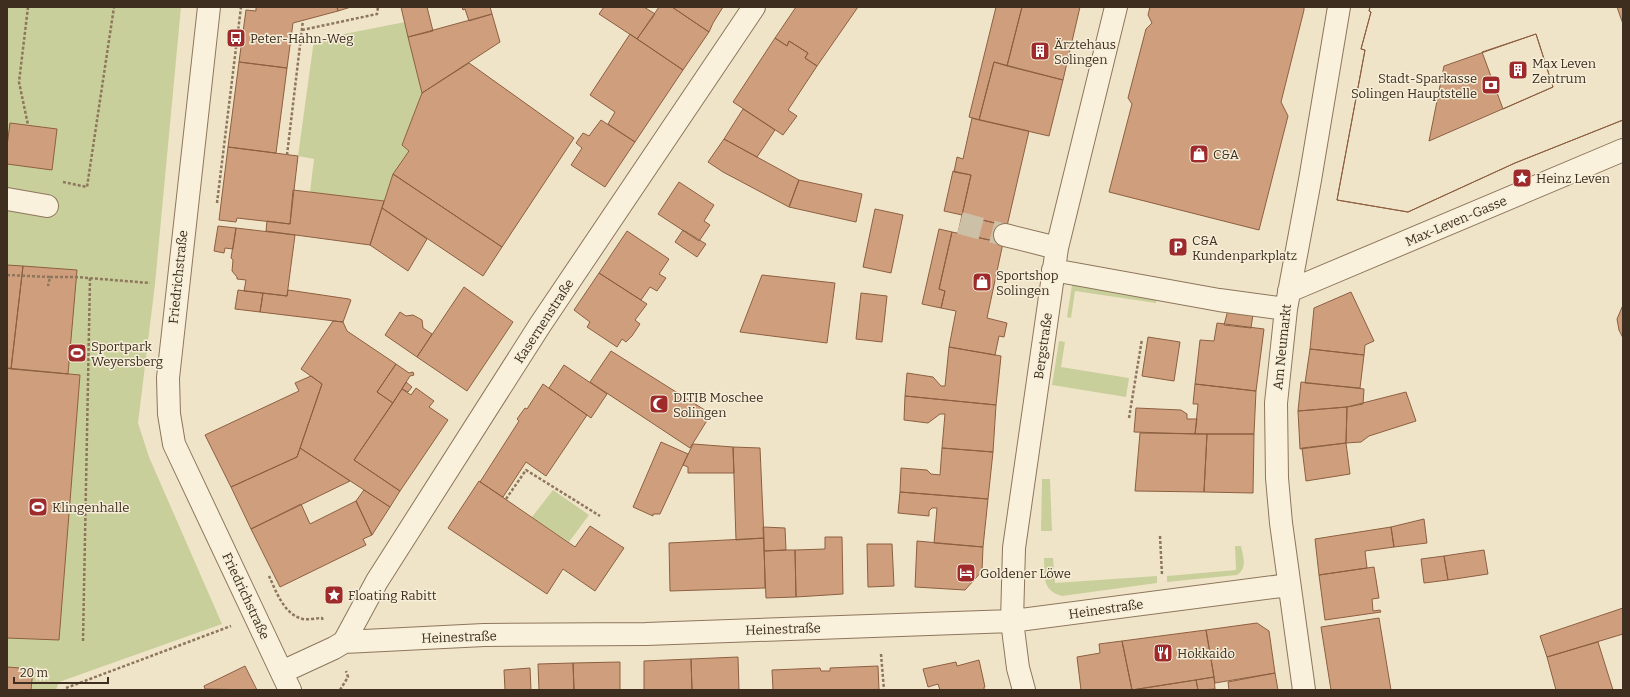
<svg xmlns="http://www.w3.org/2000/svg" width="1630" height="697" font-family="Bitter,serif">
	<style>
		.green { fill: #c9cf9b }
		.building { fill: #cf9f7d; stroke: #8d5f41; fill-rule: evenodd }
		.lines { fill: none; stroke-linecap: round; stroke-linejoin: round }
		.minor-tunnel { stroke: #ccc0a6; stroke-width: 22; stroke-dasharray: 22 11; stroke-linecap: butt }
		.minor-casing { stroke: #8d765c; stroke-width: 24 }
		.path { stroke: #8d765c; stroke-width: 2.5; stroke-dasharray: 3 2; stroke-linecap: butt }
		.minor { stroke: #faf1dc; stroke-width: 22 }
		.labels { text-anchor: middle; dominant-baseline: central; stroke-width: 3; stroke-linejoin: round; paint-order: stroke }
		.poi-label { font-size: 13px; fill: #3d2e20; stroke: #f7eed8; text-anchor: start }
		.street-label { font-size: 13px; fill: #3d2e20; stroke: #f7eed8 }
	</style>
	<rect width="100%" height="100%" fill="#f0e4c8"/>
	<path class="green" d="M7 7H181L155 284 138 423 149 457 222 624 59 682 56 690H7Z
		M405 22 422 93 402 145 409 151 393 174 384 201 310 192 314 159 298 156 314 40Z
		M1072 285 1156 297V303L1075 291 1071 318 1067 317Z
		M1059 341 1065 342 1061 367 1129 378 1126 397 1052 385Z
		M1042 479H1050L1052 531H1041Z
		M553 490 589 515 569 542 532 517Z
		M1235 546H1241C1243 556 1248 568 1237 575L1167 582V576L1236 570Z
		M1044 558H1053L1055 583 1157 576V583L1062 596C1041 590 1045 576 1044 558Z"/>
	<path class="building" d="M256 7H337L338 11 293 23 287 68 239 62 246 10 256 11Z
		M337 7H351L338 11Z
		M401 7H427L433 31 408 37Z
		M462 7H490L492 14 469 21 465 9 463 10Z
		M604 7H644L655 14 637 39 599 14Z
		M659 7H672L709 32 683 70 637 39Z
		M672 7H723L713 23 709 32Z
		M796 7H858L817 66 805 58 808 53 789 41 787 46 775 38Z
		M996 7H1022L1007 66 994 62 979 120 969 117Z
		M1022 7H1080L1063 80 1007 66Z
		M1150 7H1304V10L1281 102 1288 116 1259 230 1109 192 1132 104 1128 98 1146 29 1152 23 1148 15Z
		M1370 7H1617L1623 24V120L1515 163 1408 212 1337 200 1365 50 1361 49 1371 12 1369 11ZM1536 34 1553 87 1429 141 1444 66Z
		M1370 7H1623V120L1515 163 1408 212 1337 200 1365 50 1361 49 1371 12 1369 11Z
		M492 14 500 42 422 93 408 37Z
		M630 34 683 70 635 142 608 124 615 112 590 95Z
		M1536 34 1553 87 1503 109 1482 52Z
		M775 38 787 46 789 41 808 53 805 58 817 66 788 110 797 116 783 135 733 102Z
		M239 62 287 68 276 153 228 147Z
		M994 62 1063 80 1049 136 979 120Z
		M469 63 574 138 502 247 393 174 409 151 402 145 422 93Z
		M743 109 775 130 757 157 724 139Z
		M972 118 1029 131 1007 226 962 215 971 175 954 172 957 157 963 159Z
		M601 120 635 142 605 187 571 165 582 148 576 143 583 133 589 136Z
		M10 123 57 129 52 170 7 164V146Z
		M724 139 799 180 789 207 723 172 708 162Z
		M228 147 298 156 290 224 237 218 236 222 219 220Z
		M953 171 971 175 962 215 944 211Z
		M393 174 502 247 483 276 382 208Z
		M799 180 862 194 856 222 789 207Z
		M679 182 714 205 704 221 710 225 699 241 658 214Z
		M293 190 384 201 370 245 266 231 267 221 290 224Z
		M382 208 427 239 408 271 370 245Z
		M875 209 903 215 891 273 863 267Z
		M962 215 1007 226 1003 243 958 233Z
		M218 226 236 228 233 249 225 248 224 253 214 251Z
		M236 228 295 235 287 296 244 291 246 280 237 279V277L232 271 233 260 231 258Z
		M939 229 952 232 939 289 945 291 941 308 922 304Z
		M683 230 706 244 697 257 675 242Z
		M627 231 669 259 659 274 666 278 657 291 650 287 641 300 599 273Z
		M952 232 1003 243 987 318 1007 323 1004 337 999 336 995 355 949 347 956 311 941 308 945 291 939 289Z
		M7 265 23 266 11 369 7 368Z
		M23 266 77 270 68 374 11 369Z
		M599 273 647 304 635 320 640 324 632 336 626 342 622 339 617 347 587 327 590 322 574 310Z
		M762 275 835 283 827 343 740 332Z
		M464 287 513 322 467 391 417 357Z
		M238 290 263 293 260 312 235 309Z
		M288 290 349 299 351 300 343 322 260 312 263 293 287 296Z
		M1351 292 1374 341 1365 345 1364 355 1310 349 1314 308Z
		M861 293 887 296 882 342 856 339Z
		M1623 305V338L1619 330 1617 319Z
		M1228 310 1253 314 1251 328 1224 325Z
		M400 312 406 316 413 315 422 320 423 328 432 334 417 357 385 335Z
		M333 321 343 322 347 331 396 364 377 392 393 403 354 460 400 491 390 507 300 448 322 384 301 369Z
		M1217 323 1264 329 1256 391 1195 384 1200 340 1214 341Z
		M1148 337 1180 342 1174 381 1142 376Z
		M949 347 1001 356 996 405 905 396 907 373 933 377 941 386H945Z
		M1310 349 1364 355 1360 388 1305 383Z
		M611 351 711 414 690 448 590 382Z
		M396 364 409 373 413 372 414 375 410 376 393 403 377 392Z
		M564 365 607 394 591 418 549 388Z
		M7 368 80 375 59 640 7 638Z
		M311 376 322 384 297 457 231 487 205 435 299 391 295 383Z
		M406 382 412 387 408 392 402 389Z
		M1301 382 1364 389 1363 404 1347 407 1298 411Z
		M543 384 587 415 546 476 526 462 503 497 480 482 519 421 517 419 525 408 527 409Z
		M1195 384 1256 391 1254 434H1195L1198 404H1193Z
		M416 388 434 401 429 407 448 420 400 491 354 460 402 389 411 395Z
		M1406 392 1416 421 1369 436 1361 442 1346 443 1347 407Z
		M905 396 996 405 993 452 942 448 945 414H940L928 423 904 420Z
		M1347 407 1346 443 1300 449 1298 411Z
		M1136 408 1181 410 1187 414V419H1197L1195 434 1134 432Z
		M1140 433 1207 434 1204 492 1135 491Z
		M1207 434H1254L1253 493 1204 492Z
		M661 442 688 454 660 514H653V516L633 507Z
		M1346 443 1350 474 1306 481 1302 448Z
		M693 444 733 447 734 473H688V467L683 465Z
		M733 447 760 448 764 538 736 540Z
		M300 448 350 481 251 529 231 487 297 457Z
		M942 448 993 452 988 499 900 492 901 468 927 470 931 474 940 475Z
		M479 481 575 547 590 526 624 548 595 591 563 569 547 594 448 528Z
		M364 490 390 507 372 535 356 501Z
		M900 492 988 499 983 547 934 543 937 508H932L929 511V516L898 513Z
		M356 501 372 535 363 539 366 545 280 587 251 529 301 504 310 524Z
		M1424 519 1427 543 1394 547 1391 527Z
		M763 527 785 528 786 550 764 551Z
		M1391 527 1394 547 1365 551 1367 568 1319 575 1315 539Z
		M825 537H842L843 594 796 597 795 550 825 549Z
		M764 538 765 588 670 591 669 543Z
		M917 541 983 547 982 571 965 590 915 587Z
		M867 544H892L894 586 868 587Z
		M786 550H795L796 597 766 598 764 551Z
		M1484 550 1488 574 1448 580 1444 556Z
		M1444 556 1448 580 1424 583 1421 559Z
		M1374 567 1379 598 1372 599 1373 611 1380 610 1381 612 1325 620 1319 575Z
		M1623 608V634L1547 657 1540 636Z
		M1379 618 1391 690H1331L1321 627Z
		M1257 623 1269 631 1275 673 1215 683 1206 630Z
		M1206 630 1214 677 1132 690 1122 641Z
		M1122 641 1132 690H1081L1077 657 1100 653 1099 644Z
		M1598 642 1613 690H1556L1547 657Z
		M738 657 739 690H692L691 659Z
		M691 659 692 690H644V661Z
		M979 660 985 687H984V690H940L938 684 928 687 923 669 956 662 957 666Z
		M620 662V690H574L573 663Z
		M573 663 574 690H539L538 664Z
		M245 666 257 690 205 689 204 686Z
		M878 666 879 690H773L772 670 820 668 821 671H830V668Z
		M7 667 33 669 31 690H7Z
		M530 668 531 690H505L504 670Z
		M1275 673 1278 690H1229L1228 682Z
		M1214 677 1215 689 1198 690 1196 680Z
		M1196 680 1198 690H1132Z"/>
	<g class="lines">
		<path class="minor-tunnel" d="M960 223 1005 235"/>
		<g class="minor-casing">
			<path id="minor" d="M209 7 168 378 169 414 174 444 290 690
				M7 199 47 206
				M1005 235 1057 248
				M1053 270 1219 300 1286 309
				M1289 291 1623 150
				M344 642 377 581 540 325 754 7
				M282 672 334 648 344 642 484 635 646 634 1012 621 1289 585
				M1024 690 1018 668 1012 621 1014 548 1057 248 1116 7
				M1304 690 1281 523 1277 478 1276 403 1286 309 1310 180 1339 7"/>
		</g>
		<path class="path" d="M28 7 19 82 28 125
			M302 30 377 14 378 7
			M287 155 303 20
			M63 182 87 187 114 7
			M217 203 241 7
			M7 275 50 277 48 286
			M50 277H76L150 283
			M1129 418 1142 339
			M506 499 526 470 600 516
			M1160 536 1162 575
			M269 576C276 591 284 615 303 619 309 620 316 618 322 618L323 621
			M83 641 90 278
			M881 654 884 690
			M66 688 231 626
			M340 690 348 677 346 671"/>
		<use href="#minor" class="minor"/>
	</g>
	<defs>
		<g id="bus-square" transform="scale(1)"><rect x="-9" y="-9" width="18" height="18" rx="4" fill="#9e2a2b" stroke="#f7eed8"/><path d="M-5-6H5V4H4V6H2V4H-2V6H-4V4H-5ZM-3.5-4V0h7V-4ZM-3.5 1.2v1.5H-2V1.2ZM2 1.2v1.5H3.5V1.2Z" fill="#fff"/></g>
		<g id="building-square" transform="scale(1)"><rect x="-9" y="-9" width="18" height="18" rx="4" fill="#9e2a2b" stroke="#f7eed8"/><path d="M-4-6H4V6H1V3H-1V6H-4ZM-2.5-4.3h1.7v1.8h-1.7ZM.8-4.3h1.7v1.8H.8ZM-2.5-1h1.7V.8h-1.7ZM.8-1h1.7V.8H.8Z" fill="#fff"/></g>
		<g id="bank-square" transform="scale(1)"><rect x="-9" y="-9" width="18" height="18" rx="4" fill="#9e2a2b" stroke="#f7eed8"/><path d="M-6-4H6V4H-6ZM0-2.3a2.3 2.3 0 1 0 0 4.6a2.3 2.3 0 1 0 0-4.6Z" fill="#fff"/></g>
		<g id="shop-square" transform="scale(1)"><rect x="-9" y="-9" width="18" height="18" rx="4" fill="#9e2a2b" stroke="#f7eed8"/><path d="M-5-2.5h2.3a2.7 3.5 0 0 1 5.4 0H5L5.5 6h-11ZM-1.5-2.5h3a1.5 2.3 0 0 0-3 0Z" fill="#fff"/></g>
		<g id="sight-square" transform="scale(1)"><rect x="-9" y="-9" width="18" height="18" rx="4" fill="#9e2a2b" stroke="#f7eed8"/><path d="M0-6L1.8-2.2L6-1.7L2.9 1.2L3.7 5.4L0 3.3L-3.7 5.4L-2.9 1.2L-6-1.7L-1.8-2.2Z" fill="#fff"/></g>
		<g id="parking-square" transform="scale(1)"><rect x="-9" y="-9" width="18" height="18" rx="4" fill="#9e2a2b" stroke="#f7eed8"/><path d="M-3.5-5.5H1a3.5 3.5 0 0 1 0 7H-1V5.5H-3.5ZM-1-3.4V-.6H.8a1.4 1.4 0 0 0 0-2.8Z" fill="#fff"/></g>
		<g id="stadium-square" transform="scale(1)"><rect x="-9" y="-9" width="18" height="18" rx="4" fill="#9e2a2b" stroke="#f7eed8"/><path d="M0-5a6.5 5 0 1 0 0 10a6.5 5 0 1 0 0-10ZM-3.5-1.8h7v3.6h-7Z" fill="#fff"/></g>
		<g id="mosque-square" transform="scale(1)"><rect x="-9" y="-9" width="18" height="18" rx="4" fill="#9e2a2b" stroke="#f7eed8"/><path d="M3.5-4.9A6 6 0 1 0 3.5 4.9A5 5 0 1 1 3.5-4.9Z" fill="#fff"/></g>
		<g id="hotel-square" transform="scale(1)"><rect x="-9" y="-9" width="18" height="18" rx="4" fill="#9e2a2b" stroke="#f7eed8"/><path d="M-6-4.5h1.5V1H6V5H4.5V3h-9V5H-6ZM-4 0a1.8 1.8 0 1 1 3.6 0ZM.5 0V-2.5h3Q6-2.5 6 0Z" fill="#fff"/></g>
		<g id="restaurant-square" transform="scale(1)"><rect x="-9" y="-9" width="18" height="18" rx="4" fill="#9e2a2b" stroke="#f7eed8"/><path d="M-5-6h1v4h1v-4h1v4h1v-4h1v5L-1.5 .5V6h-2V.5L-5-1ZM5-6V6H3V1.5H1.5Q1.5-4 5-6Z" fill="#fff"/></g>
	</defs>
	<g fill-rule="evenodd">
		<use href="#bus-square" x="236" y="38"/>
		<use href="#building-square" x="1040" y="51"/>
		<use href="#building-square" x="1518" y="70"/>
		<use href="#bank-square" x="1491" y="85"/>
		<use href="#shop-square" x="1199" y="154"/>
		<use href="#sight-square" x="1522" y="178"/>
		<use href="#parking-square" x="1178" y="247"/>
		<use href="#shop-square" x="982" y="282"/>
		<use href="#stadium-square" x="77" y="353"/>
		<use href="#mosque-square" x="659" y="404"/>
		<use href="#stadium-square" x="38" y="507"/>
		<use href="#hotel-square" x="966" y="573"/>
		<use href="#sight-square" x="334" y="595"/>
		<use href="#restaurant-square" x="1163" y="653"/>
	</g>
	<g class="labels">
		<g class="poi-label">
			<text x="250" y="38">Peter-Hahn-Weg</text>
			<text x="1054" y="44">Ärztehaus<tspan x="1054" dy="15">Solingen</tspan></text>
			<text x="1532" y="63">Max Leven<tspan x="1532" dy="15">Zentrum</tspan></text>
			<text x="1477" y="78" text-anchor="end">Stadt-Sparkasse<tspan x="1477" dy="15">Solingen Hauptstelle</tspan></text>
			<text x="1213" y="154">C&amp;A</text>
			<text x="1536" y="178">Heinz Leven</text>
			<text x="1192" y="240">C&amp;A<tspan x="1192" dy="15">Kundenparkplatz</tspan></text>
			<text x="996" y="275">Sportshop<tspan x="996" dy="15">Solingen</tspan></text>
			<text x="91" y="346">Sportpark<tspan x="91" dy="15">Weyersberg</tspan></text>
			<text x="673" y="397">DITIB Moschee<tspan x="673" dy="15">Solingen</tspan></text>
			<text x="52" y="507">Klingenhalle</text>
			<text x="980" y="573">Goldener Löwe</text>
			<text x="348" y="595">Floating Rabitt</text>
			<text x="1177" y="653">Hokkaido</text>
		</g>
		<g class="street-label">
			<text transform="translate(1456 221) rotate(-23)">Max-Leven-Gasse</text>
			<text transform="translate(178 277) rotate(-84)">Friedrichstraße</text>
			<text transform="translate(544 321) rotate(-57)">Kasernenstraße</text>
			<text transform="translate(1043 346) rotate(-82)">Bergstraße</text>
			<text transform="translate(1282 347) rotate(-84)">Am Neumarkt</text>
			<text transform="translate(246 596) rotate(65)">Friedrichstraße</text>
			<text transform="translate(1106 609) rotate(-8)">Heinestraße</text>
			<text transform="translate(783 629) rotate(-2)">Heinestraße</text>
			<text transform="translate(459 637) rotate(-2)">Heinestraße</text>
		</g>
	</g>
	<rect width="1630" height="697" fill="none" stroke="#3d2e20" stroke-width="16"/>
	<path d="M14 677v6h94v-6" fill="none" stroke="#3d2e20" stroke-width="2"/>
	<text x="20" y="677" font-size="12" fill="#3d2e20" stroke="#f7eed8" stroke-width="3" paint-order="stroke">20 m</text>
</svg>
